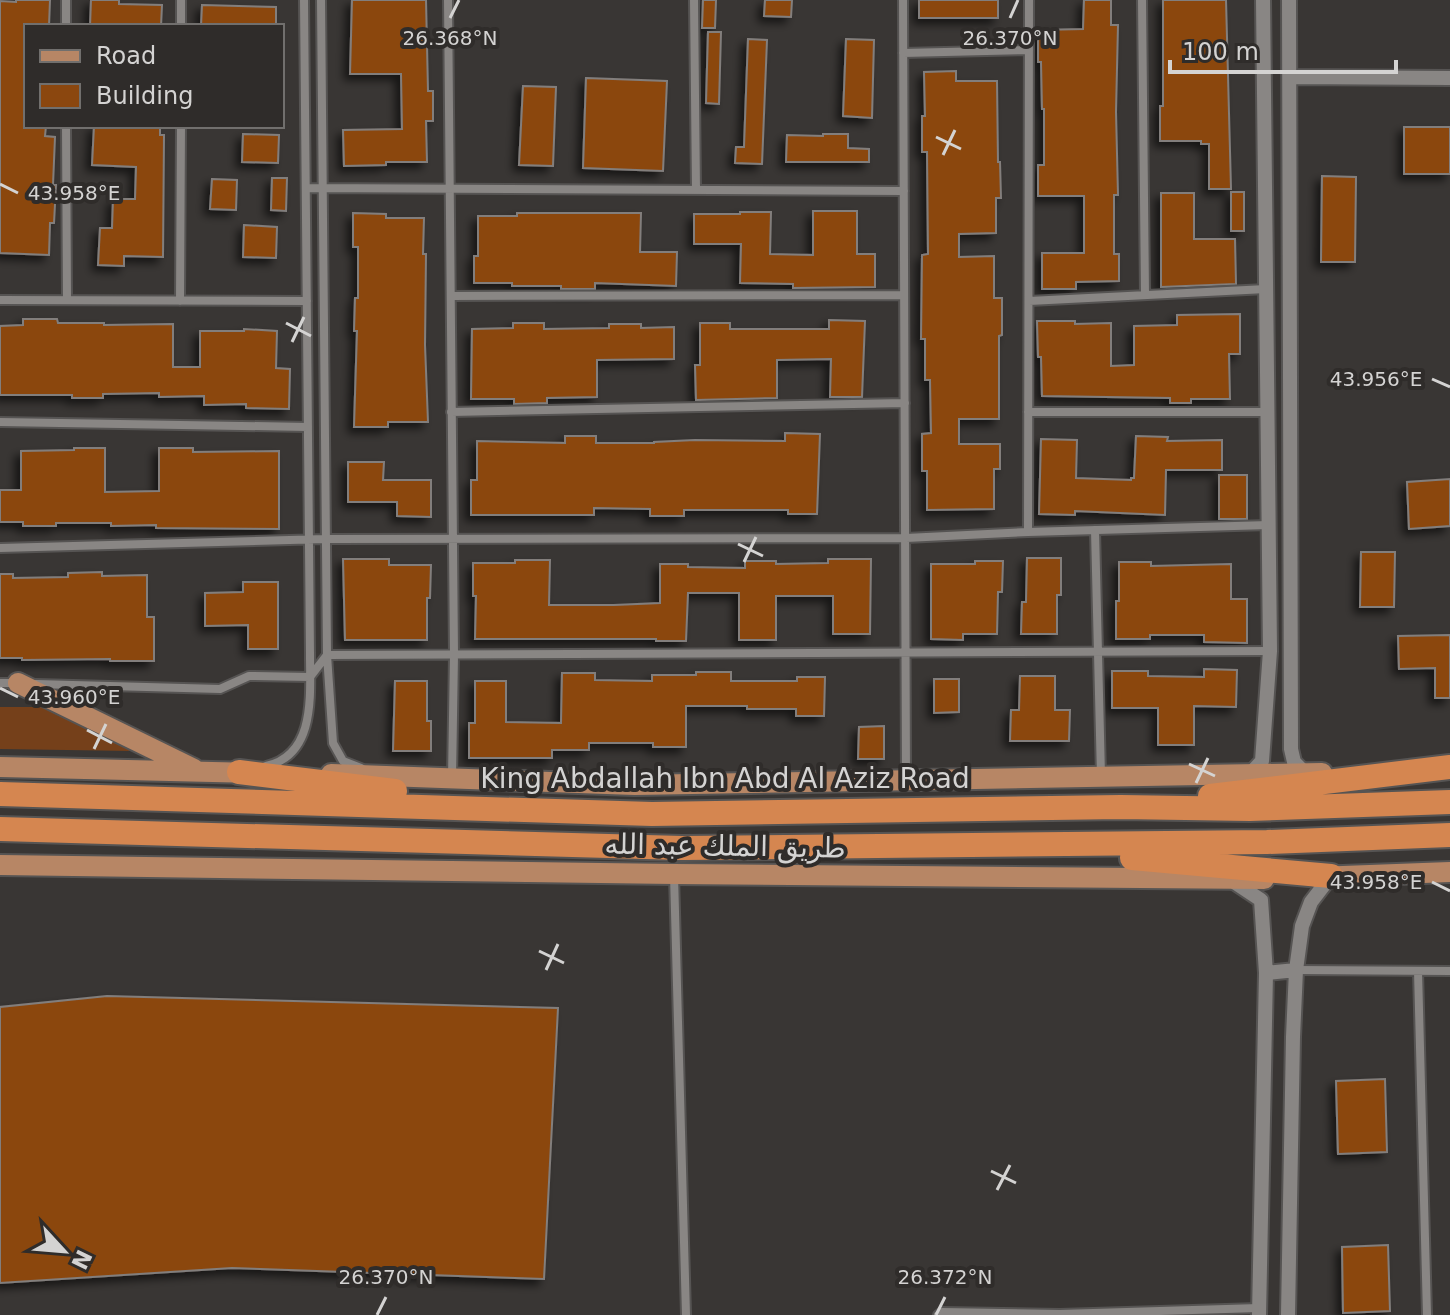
<svg xmlns="http://www.w3.org/2000/svg" width="1450" height="1315" font-family="'DejaVu Sans','Noto Sans Arabic',sans-serif">
	<style>
		.green { fill: #75401a }
		.building { fill: #8b470f; stroke: #827e7c; stroke-width: 2; filter: url(#shadow) }
		.lines { fill: none; stroke-linecap: round; stroke-linejoin: round }
		.minor-casing { stroke: #565453; stroke-width: 12 }
		.tertiary-casing { stroke: #565453; stroke-width: 18 }
		.primary-casing { stroke: #565453; stroke-width: 24 }
		.motorway-casing { stroke: #565453; stroke-width: 28 }
		.minor { stroke: #898684; stroke-width: 8 }
		.tertiary { stroke: #898684; stroke-width: 14 }
		.primary { stroke: #b78665; stroke-width: 20 }
		.motorway { stroke: #d58650; stroke-width: 24 }
		.ticks { fill: none; stroke: #d4d3d2; stroke-width: 3 }
		.labels { text-anchor: middle; dominant-baseline: central; stroke-width: 8; stroke-linejoin: round; paint-order: stroke }
		.street-label { font-size: 28px; fill: #d4d3d2; stroke: #2f2c2a }
		.ticks-label { font-size: 20px; text-anchor: middle; fill: #d4d3d2; stroke: #2f2c2a; stroke-width: 8; stroke-linejoin: round; paint-order: stroke }
	</style>
	<defs>
		<filter id="shadow"><feDropShadow dx="-5.5" dy="5.5" stdDeviation="4" flood-color="#0009"/></filter>
	</defs>
	<rect width="100%" height="100%" fill="#393634"/>
	<path class="green" d="M0 707H46L131 751 0 749Z"/>
	<path class="building" d="M16 0H50L49 26H26V126H46L45 136 55 137 53 185H56L54 223H50L49 255 0 253V1L16 2Z
		M91 0H119V4L162 5 161 26H90Z
		M352 0H426L428 91H433V121H426L427 162H386V165L344 166 343 130 402 129 401 74H350Z
		M703 0H716L715 28H702Z
		M765 0H792L791 17 764 16Z
		M919 0H998V18H919Z
		M1084 0H1111V25H1118L1116 112 1118 195H1114V254H1119V281L1076 282V289H1042V253H1084V196H1038V165H1044V109H1042L1041 62H1038V30L1083 29Z
		M1163 0H1226L1231 189H1209V144H1201V141H1160V106H1163Z
		M202 5 276 7V26H201Z
		M708 32H721L719 104 706 103Z
		M748 39 767 40 762 164 735 163 736 147H744Z
		M846 39 874 40 872 118 843 116Z
		M956 71V81H997L998 162H1000L1001 198H996V233L959 234V257L994 256V298H1002V335L999 336V419H959V444H1000V469H994V509L927 510V471H922V434L931 433 930 380H925V339H921L922 255 928 254 927 152H922V116H925L924 72Z
		M586 78 667 81 663 171 583 168Z
		M523 86 556 87 553 166 519 165Z
		M94 126H160V135H164L163 257 124 256V266L98 265 100 228H112L113 199H135L136 167 92 165Z
		M1404 127H1450V174H1404Z
		M243 134 279 135 278 163 242 162Z
		M823 134H848V148L869 149V162H786L787 135 823 136Z
		M1322 176 1356 177 1355 262H1321Z
		M272 178H287L286 211 271 210Z
		M212 179 237 180 236 210 210 209Z
		M1231 192H1244V231H1231Z
		M1161 193H1194V239H1235L1236 284 1161 287Z
		M813 211H857V254H875V287L793 288V284L740 283 741 244H694V214H740V212H771L770 254 813 255Z
		M353 213 386 214V218H424L423 254H426L425 345 428 422H388V427H354L357 331H354L355 298H358V247H353Z
		M517 213H641L640 252H677L676 286 595 283V289H561V286H512V283H474V256H478V216H517Z
		M244 225 277 227 276 258 243 257Z
		M1240 314V354H1229L1230 399H1191V403H1170V398L1042 396 1041 357H1038L1037 321H1075V324L1111 323V366L1134 365V326L1177 325V315Z
		M23 319H57L58 323H104V325L173 324V367H200V331H244V329L277 331 276 368 290 369 289 409 246 408V404L204 405V396L159 397V393L103 394V398H72V395H0V326L23 325Z
		M829 320 865 321 862 397H830L831 359 777 360V398L696 400 695 365H700V323H730V329H829Z
		M513 323H544V329L609 328V324H641V328L674 327V359L597 360V397L547 398V403L514 404V399H471L472 329 513 328Z
		M785 433 820 434 817 514H788V510H684V516H650V509L594 508V515H471V480H477V441L565 443V436H596V443H654V442L695 440 785 441Z
		M1136 436 1168 437 1167 441 1222 440V470H1166L1165 515 1075 511V515L1039 514 1041 439 1077 440 1076 478 1131 480V478H1134Z
		M74 448H105V492L159 491V448H193V452L279 451V529L156 528V525L111 526V523H56V526H23V522H0V490H21V451L74 450Z
		M348 462H384L383 480H431V517L397 516V502H348Z
		M1219 475H1247V519H1219Z
		M1450 479V526L1409 529 1407 482Z
		M1361 552H1395L1394 607H1360Z
		M1027 558H1061V595H1057V634H1021L1022 602H1026Z
		M343 559H389V565H431L430 598H427V640H345Z
		M828 559H871L870 634H833V596H776V640H739V593H688L686 641H656V639H475L476 596H473V563H515V560H550L549 605H614L660 603V564H688V567L745 568V561H776V564L828 563Z
		M975 561H1003L1002 592H998L997 634H963V640L931 639V564H975Z
		M1119 562H1151V566L1231 564V599H1247V643L1204 642V635H1150V639H1116V601H1119Z
		M102 572V576L147 575V617H154V661H110V659L22 660V658H0V574H13V578L68 577V573Z
		M243 582H278V649H248V625L205 626V593L243 592Z
		M1450 635V698H1435V668L1399 669 1398 636Z
		M1204 669 1237 670 1236 707 1194 706V745H1158V708H1112V671H1148V676L1204 677Z
		M696 672H731V681H797V677H825L824 716H796V709H747V706H686V747H653V743H589V750H552V758H469V723H475V681H506V722L561 723 562 673H595V680L652 681V675H696Z
		M1020 676H1055V710H1070L1069 741H1010L1011 710H1019Z
		M934 679H959V712L934 713Z
		M395 681H427V721H431V751H393Z
		M884 726V759H858L859 727Z
		M107 996 558 1008 544 1279 232 1268 0 1283V1007Z
		M1385 1079 1387 1152 1338 1154 1336 1081Z
		M1388 1245 1390 1311 1343 1313 1342 1247Z"/>
	<g class="lines">
		<g class="minor-casing">
			<path id="minor" d="M66 0V26
				M321 0 327 655 333 743 343 761 361 768
				M448 0 454 655 452 778
				M694 0 696 190
				M903 0 906 779
				M1142 0 1145 295
				M181 26V0
				M903 53 1029 50
				M66 126 67 300
				M306 188 904 191
				M451 296 904 295
				M0 300 307 301
				M180 301 181 126
				M1029 301 1266 289
				M451 412 905 403
				M1028 412H1267
				M0 422 308 427
				M1095 530 1101 776
				M1028 532 1029 0
				M0 548 325 539 906 538 1028 532 1269 525
				M0 683H18
				M36 684 220 689 249 676 310 677 327 655 1270 651
				M266 766C316 755 310 695 310 655L304 0
				M674 875 686 1315
				M1296 970 1450 971
				M1418 971 1427 1315
				M938 1315 942 1312 1060 1314 1259 1308"/>
		</g>
		<g class="tertiary-casing">
			<path id="tertiary" d="M1289 0 1291 749 1294 762 1306 774
				M1290 77 1450 78
				M1250 774 1262 761 1270 651 1263 0
				M1231 880 1261 900 1266 973 1259 1315
				M1266 973 1296 970
				M1288 1315 1293 1037 1296 970 1302 926 1311 902 1331 876"/>
		</g>
		<g class="primary-casing">
			<path id="primary" d="M18 683 194 769
				M0 767 255 773
				M331 774 635 785 1322 773
				M0 865 674 874 1264 879
				M1316 877 1450 872"/>
		</g>
		<g class="motorway-casing">
			<path id="motorway" d="M239 772 395 791
				M0 794 652 814 1121 807 1250 809 1450 802
				M1210 796 1450 767
				M0 829 682 848 1267 842 1450 835
				M1132 858 1331 876"/>
		</g>
		<use href="#minor" class="minor"/>
		<use href="#tertiary" class="tertiary"/>
		<use href="#primary" class="primary"/>
		<use href="#motorway" class="motorway"/>
	</g>
	<path class="ticks" d="M450 18 459 0M1010 18 1018 0M936 137 961 149M943 155 955 130M0 184 18 193M286 323 311 336M292 342 304 317M1432 379 1450 387M738 544 763 556M744 562 756 537M0 688 18 697M87 730 112 743M94 749 106 724M1189 764 1215 776M1196 783 1208 758M1432 882 1450 891M539 951 564 963M546 970 558 944M991 1171 1016 1183M997 1190 1010 1165M377 1315 386 1297M936 1315 945 1297"/>
	<g class="labels">
		<g class="street-label">
			<text x="725" y="778">King Abdallah Ibn Abd Al Aziz Road</text>
			<text transform="translate(725 846) rotate(1)">طريق الملك عبد الله</text>
		</g>
	</g>
	<g class="ticks-label">
		<text x="450" y="45">26.368°N</text>
		<text x="1010" y="45">26.370°N</text>
		<text x="74" y="200">43.958°E</text>
		<text x="1376" y="386">43.956°E</text>
		<text x="74" y="704">43.960°E</text>
		<text x="1376" y="889">43.958°E</text>
		<text x="386" y="1284">26.370°N</text>
		<text x="945" y="1284">26.372°N</text>
	</g>
	<rect x="24" y="24" width="260" height="104" fill="#2f2c2a" stroke="#716f6d" stroke-width="2"/>
	<rect x="40" y="50" width="40" height="12" fill="#b78665" stroke="#716f6d" stroke-width="2"/>
	<text x="96" y="64" font-size="24" fill="#d4d3d2">Road</text>
	<rect x="40" y="84" width="40" height="24" fill="#8b470f" stroke="#716f6d" stroke-width="2"/>
	<text x="96" y="104" font-size="24" fill="#d4d3d2">Building</text>
	<g transform="translate(64 1251) rotate(116)" stroke="#2f2c2a" stroke-width="6" paint-order="stroke">
	<path d="M0-6L14 30L0 20L-14 30Z" fill="#d4d3d2"/>
	<text y="-12" font-size="22" font-weight="bold" text-anchor="middle" fill="#d4d3d2">N</text>
	</g>
	<path d="M1170 60v12h226v-12" fill="none" stroke="#d4d3d2" stroke-width="4"/>
	<text x="1182" y="60" font-size="24" fill="#d4d3d2" stroke="#2f2c2a" stroke-width="6" paint-order="stroke">100 m</text>
</svg>
